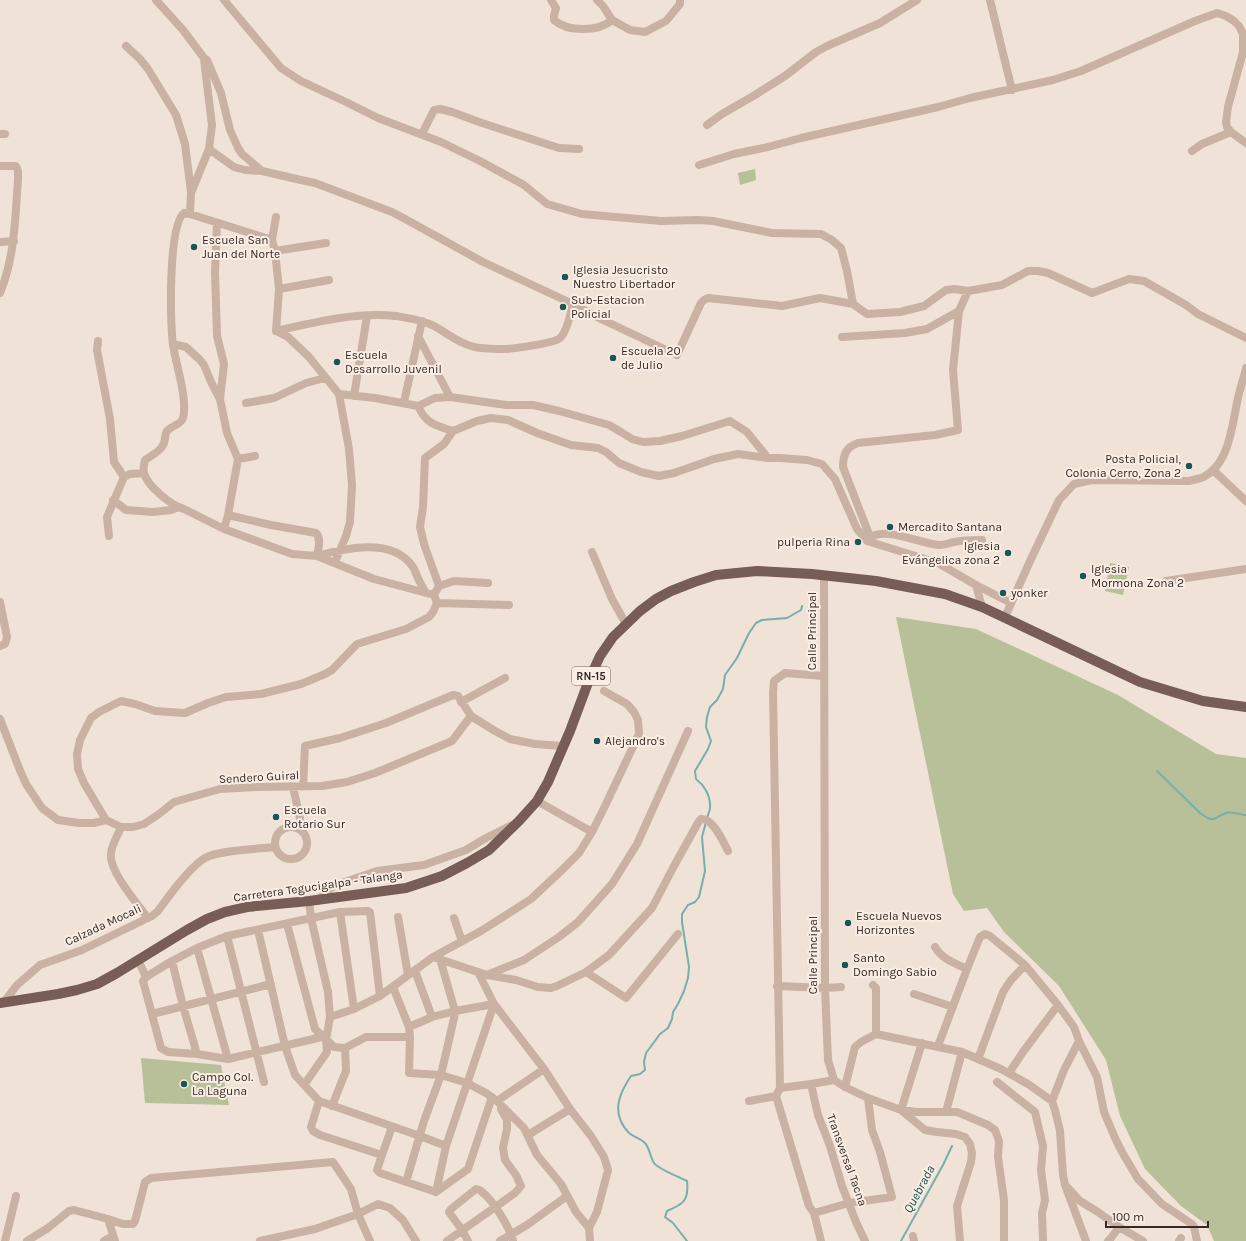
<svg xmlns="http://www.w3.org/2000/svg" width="1246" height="1241" font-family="Karla,sans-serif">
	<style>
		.green { fill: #b7c098 }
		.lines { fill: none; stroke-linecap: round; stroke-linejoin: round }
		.stream { stroke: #76afab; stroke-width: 2 }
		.minor { stroke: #c9b1a4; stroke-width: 8 }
		.major { stroke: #775d56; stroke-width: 10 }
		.poi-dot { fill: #1b5653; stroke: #f9ede4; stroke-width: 1.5 }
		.labels { text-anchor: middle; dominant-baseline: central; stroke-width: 4; stroke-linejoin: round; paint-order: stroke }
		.shield { fill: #f9ede4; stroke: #6f645f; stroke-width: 1 }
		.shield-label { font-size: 11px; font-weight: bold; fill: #342926 }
		.poi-label { font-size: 12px; fill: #342926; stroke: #f9ede4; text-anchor: start }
		.street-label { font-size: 12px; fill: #342926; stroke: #f9ede4 }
		.water-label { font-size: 13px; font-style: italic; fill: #1b5653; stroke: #f9ede4 }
	</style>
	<rect width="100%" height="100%" fill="#f1e2d8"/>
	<path class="green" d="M755 169 756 180 740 185 738 173Z
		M1110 563 1129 567 1123 595 1105 591Z
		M896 617 976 629 1118 695 1216 754 1246 758V1241H1214L1207 1225 1181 1206 1145 1169 1120 1116 1106 1060 1059 986 1004 932 987 908 964 911 953 894Z
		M141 1058 221 1065 229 1105 145 1103Z"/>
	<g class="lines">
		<path class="stream" d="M1157 771 1200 813C1216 824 1212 818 1226 813 1231 811 1241 815 1246 815
			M707 818C708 814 711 809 710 805 710 795 704 785 696 779L695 771 708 749 711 741 706 727 707 717 710 707 717 700 723 689 725 675 737 658 749 633 756 623 762 620 787 618 801 610 802 606
			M687 1241 673 1223 665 1217 667 1211C684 1204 689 1200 687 1181 679 1177 658 1169 654 1163 650 1157 650 1149 645 1143 641 1139 634 1137 629 1133 611 1114 618 1095 631 1076L640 1074 645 1070 644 1062 646 1053 660 1034 668 1028 672 1019 673 1012 678 1004 684 991 688 978 689 967 682 922V914L688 905 695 902 699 897 705 871 702 837 706 822
			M901 1241 943 1165 952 1146"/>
		<path class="minor" d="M156 0 183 30 204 58 205 68 212 125 209 149 191 193 190 214
			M224 0 281 68 301 81 346 102 378 118 441 142 480 161 524 185 547 204 582 214 661 221 699 220 713 221 772 233 821 234 832 240 841 248 847 271 853 304
			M551 0 556 8 554 16V20C567 32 599 32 612 20
			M597 0 603 6 612 20 630 30 645 32 666 21 680 4V0
			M990 0 1012 90
			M126 46 140 59 148 69 176 115 185 144 191 192
			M207 60 221 93 230 130 238 148 242 154 262 171
			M707 125 722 114 755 95 785 76 816 52 827 46 880 23 917 0
			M0 134H5
			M422 134 434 110 440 109 452 112 482 123 559 148 579 149
			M209 149 234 167 245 170 262 171 301 180 315 183 392 212 407 220 483 262 573 304 601 319 677 355 701 303 704 300 708 298 782 306 820 298 853 304 867 314 900 312 924 306 946 290 954 289 968 291 1002 285 1028 271H1038L1048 273 1092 293 1129 279 1144 281 1186 305 1198 314 1246 338
			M1192 151 1202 144 1231 132
			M699 165 734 154 768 147 801 138 938 107 970 98 1053 80 1081 71 1195 21 1217 13 1226 16 1234 21 1239 26 1243 34V52L1228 107 1226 122 1227 127 1231 132 1246 143
			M0 166H16L18 171V180C15 218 15 257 0 293
			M276 217 272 240 275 251 279 289 276 331 288 337 309 357 339 394 349 449 352 485 350 522 346 536 335 562
			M217 223 215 272 217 336 224 364 220 399 227 433 238 459 228 515 224 529
			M272 240 190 214 184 213C168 226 170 324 173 345 176 365 188 400 183 418 181 425 172 425 167 431 164 435 166 441 163 445 160 452 150 456 145 460 144 464 143 470 144 473 147 486 172 506 184 509L224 529 281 550 292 554 317 556 374 579 434 595
			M0 242 14 241
			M275 251 326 243
			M279 289 329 280
			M276 331C316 322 356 312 396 316 408 318 423 320 434 326 447 333 457 342 471 346 480 349 496 349 504 349 513 349 555 343 560 338 567 332 571 312 573 304
			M418 336 450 397
			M842 337 905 333 927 329 959 311
			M98 341 97 350 110 419 114 462 124 477 107 517 109 536
			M173 344 186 347 200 360 204 365 212 384 220 399
			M339 394 375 398 418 406C426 424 435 425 453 431
			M354 396 367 316
			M404 402 422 321
			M246 403 274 398 306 383 325 378
			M418 406 435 398 450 397 506 405H533L559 411 609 425 621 432 632 439 643 442 660 441 682 436 730 421 747 432 768 458
			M238 459 255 456
			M1213 470 1246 501
			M124 477 130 474 144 473
			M113 500 126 510 153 512 171 510 178 507
			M228 515 271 525 316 533C322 539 318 549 317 556 345 548 393 537 413 567 415 570 416 574 418 578 420 583 423 587 425 592
			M870 537 843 467C843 455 846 447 858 443L935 435 958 430 953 370 959 311 968 291
			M867 540C883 524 919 544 939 545 945 545 949 543 954 542 964 540 973 540 982 540
			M592 552 612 599 626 624
			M824 576 825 988 828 1060 834 1080 845 1087 868 1098 901 1110 925 1130 937 1132 956 1134 965 1137 970 1144 972 1153 971 1162 957 1206 960 1241
			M1166 581 1246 569
			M976 585 1011 603
			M439 586 454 581 488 583
			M0 602 7 637 5 644 0 646
			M437 603 509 605
			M1005 617 1031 559 1059 500 1074 484 1092 480 1189 481C1193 480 1197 479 1201 478 1230 466 1232 424 1238 398 1240 388 1244 378 1246 368
			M461 702 505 678
			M0 719 19 768 26 784 42 808 58 820 79 823H94L106 820 121 827H133L144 824 159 814 174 802 220 789 258 787 322 786 347 782 375 773 452 741 471 716
			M293 787 303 832
			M303 787 305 746 340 738 386 723 453 695 458 696 471 716 495 731 510 739 535 744 563 746
			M537 801 592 832
			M106 820 84 783 78 769 77 754 80 740 91 718 99 712 121 701 135 704 155 711 185 713 208 703 226 697 261 694 301 684 325 674 332 670 357 644 406 629 429 617 433 612 437 603 434 595 439 586 424 544 420 527 423 507 425 458 444 444 453 431 477 421 491 418 508 420 537 433 571 445 598 448 606 452 619 463 641 472 659 476 674 473 714 459 738 454 768 458H780L807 460 822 464 835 479 857 529 867 541 938 563 976 585 982 607
			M275 843a16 16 0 1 1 32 0a16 16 0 1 1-32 0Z
			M121 827C118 835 112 844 111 853 108 870 138 905 148 918
			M318 900 330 889 336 885 377 871 424 865 466 850 486 838 512 825
			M340 912 354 1009
			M398 917 408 975
			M454 918 462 941
			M287 924 315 1029 334 1047 345 1048 346 1071 332 1106
			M258 930 285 1046 295 1075 319 1101 420 1136 446 1146
			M227 936 264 1082
			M935 947C942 959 954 963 967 969
			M197 948 228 1059
			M433 957 487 975 516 980 538 987 551 988 557 986 586 972 609 955 652 908 674 866 699 821 701 819C713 818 723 841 728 851
			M138 960 146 977
			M172 961 183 1006 197 1054
			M415 971 432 1017
			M478 972 494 1004 544 1069 570 1109 591 1136 604 1157 608 1170 597 1212 589 1228 590 1241
			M586 972 626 998 678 934
			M487 975 524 960 559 937 578 922 612 884 637 844 688 731
			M873 985 876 988V1034
			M777 986 825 988 841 987
			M393 987 409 1027 410 1037 409 1073 441 1075 467 1083 486 1093 497 1101 524 1128 537 1155 561 1184 576 1212 589 1228
			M914 994 953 1007
			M4 1002 17 985 40 965 82 950 152 916 158 911C168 897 191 866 205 858 218 850 258 849 275 847
			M152 1014 271 984
			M330 1017 354 1009 380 996 433 957 481 931 531 899 562 870 579 853 592 832 605 806 639 734 638 720 634 712 627 704 604 691
			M409 1027 432 1017 455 1011 494 1004 446 1146 436 1192
			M322 1037 228 1059 197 1054 168 1052 161 1048 143 981 146 977 172 961 197 948 227 936 340 912 368 911 370 912 380 996
			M922 1043 901 1110 917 1112H957L988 1125 995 1130 999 1141 998 1157 1004 1200V1241
			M938 1046 967 969 980 937 985 934 990 936 1025 965 1058 1005 1074 1027 1079 1041 1097 1077 1104 1112 1115 1138 1122 1152 1138 1179 1162 1204 1192 1224 1194 1227 1197 1241
			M345 1048 366 1037H410
			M978 1059 1003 992 1011 980 1025 965
			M1009 1073 1023 1052 1058 1005
			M997 1082 1035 1112 1043 1146 1041 1170 1045 1200 1042 1213 1043 1241
			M811 1084 818 1115 830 1146 842 1186 856 1222 865 1241
			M304 1085 327 1052 326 1040 330 1017 328 992 311 918 309 901
			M845 1087 855 1047 861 1042 876 1034 962 1052 1001 1069 1028 1084 1052 1101 1055 1110 1060 1131 1063 1175 1065 1185 1086 1241
			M780 1088 773 692 774 681 785 673 824 676
			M776 1096 809 1206 814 1213 821 1241
			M319 1101 311 1127 313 1131 320 1135 382 1155 377 1170 380 1173 436 1192
			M497 1101 544 1069
			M749 1101 776 1096 780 1088 811 1084 834 1080
			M1052 1101 1064 1070 1079 1041
			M946 1112 962 1052
			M528 1135 570 1109
			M382 1155 392 1127
			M406 1182 424 1121 441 1075 454 1018 455 1011 440 959
			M1067 1187 1080 1201 1098 1212 1119 1227 1143 1241
			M436 1192 468 1169 492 1097
			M814 1213 849 1203 892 1197 880 1152 872 1130 868 1098
			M108 1219 115 1241
			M913 1236 914 1241
			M5 1241 16 1196
			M27 1241 48 1228 69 1211 74 1210 108 1219 123 1224H133L135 1221 145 1182 151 1178 333 1162 351 1189 358 1214 370 1241
			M104 1241 113 1236
			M260 1241 315 1229 358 1214 378 1204 390 1208 403 1220 416 1241
			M447 1241 515 1193 521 1186 516 1175 505 1160 503 1148 507 1129V1120L501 1109
			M468 1241 462 1230 449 1212 451 1209 476 1189C479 1190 481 1190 482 1192 493 1200 510 1228 513 1241
			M500 1241 527 1225 567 1196
			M1108 1241 1111 1238 1119 1227
			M1179 1241 1181 1238"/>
		<path class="major" d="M0 1003 58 994 77 990 97 984 117 973 187 930 207 919 225 912 247 907 309 901 406 888 442 876 467 863 489 850 519 821 537 801 548 782 570 731 589 680 600 656 613 637 640 611 656 599 671 591 694 582 716 575 757 571 812 574 876 581 945 594 982 607 1140 682 1203 701 1246 707"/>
	</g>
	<g class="poi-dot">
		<circle cx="194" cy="247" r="4"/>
		<circle cx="565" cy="277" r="4"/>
		<circle cx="563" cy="307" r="4"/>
		<circle cx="613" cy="358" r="4"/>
		<circle cx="337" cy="362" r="4"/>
		<circle cx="1189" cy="466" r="4"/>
		<circle cx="890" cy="527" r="4"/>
		<circle cx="858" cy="542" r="4"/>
		<circle cx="1008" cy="553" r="4"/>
		<circle cx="1083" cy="576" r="4"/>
		<circle cx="1003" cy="593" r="4"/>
		<circle cx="597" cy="741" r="4"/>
		<circle cx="276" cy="817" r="4"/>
		<circle cx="848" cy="923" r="4"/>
		<circle cx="845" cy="965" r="4"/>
		<circle cx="184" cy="1084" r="4"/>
	</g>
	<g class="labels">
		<rect class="shield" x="572" y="667" width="38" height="18" rx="3"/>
		<g class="shield-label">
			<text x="591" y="676">RN-15</text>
		</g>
		<g class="poi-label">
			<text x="202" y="240">Escuela San<tspan x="202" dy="14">Juan del Norte</tspan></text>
			<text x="573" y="270">Iglesia Jesucristo<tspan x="573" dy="14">Nuestro Libertador</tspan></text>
			<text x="571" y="300">Sub-Estacion<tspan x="571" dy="14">Policial</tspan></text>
			<text x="621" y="351">Escuela 20<tspan x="621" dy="14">de Julio</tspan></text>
			<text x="345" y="355">Escuela<tspan x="345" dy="14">Desarrollo Juvenil</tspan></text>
			<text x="1181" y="459" text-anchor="end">Posta Policial,<tspan x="1181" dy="14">Colonia Cerro, Zona 2</tspan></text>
			<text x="898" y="527">Mercadito Santana</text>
			<text x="850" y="542" text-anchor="end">pulperia Rina</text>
			<text x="1000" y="546" text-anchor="end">Iglesia<tspan x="1000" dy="14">Evángelica zona 2</tspan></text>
			<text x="1091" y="569">Iglesia<tspan x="1091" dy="14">Mormona Zona 2</tspan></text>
			<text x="1011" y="593">yonker</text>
			<text x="605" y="741">Alejandro's</text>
			<text x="284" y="810">Escuela<tspan x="284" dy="14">Rotario Sur</tspan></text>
			<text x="856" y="916">Escuela Nuevos<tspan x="856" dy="14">Horizontes</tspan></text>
			<text x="853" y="958">Santo<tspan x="853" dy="14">Domingo Sabio</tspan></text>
			<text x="192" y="1077">Campo Col.<tspan x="192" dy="14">La Laguna</tspan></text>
		</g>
		<g class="street-label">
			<text transform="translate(812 631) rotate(-90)">Calle Principal</text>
			<text transform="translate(259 777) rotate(-3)">Sendero Guiral</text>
			<text transform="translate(318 886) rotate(-8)">Carretera Tegucigalpa - Talanga</text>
			<text transform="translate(103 925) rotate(-25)">Calzada Mocali</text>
			<text transform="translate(813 955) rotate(-90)">Calle Principal</text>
			<text transform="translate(847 1160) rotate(70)">Transversal Tacna</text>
		</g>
		<g class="water-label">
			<text transform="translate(919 1189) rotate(-62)">Quebrada</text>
		</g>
	</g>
	<path d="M1106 1221v6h102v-6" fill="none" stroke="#342926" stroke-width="2"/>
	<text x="1112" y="1221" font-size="12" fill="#342926" stroke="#f9ede4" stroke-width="3" paint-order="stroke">100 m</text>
</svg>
